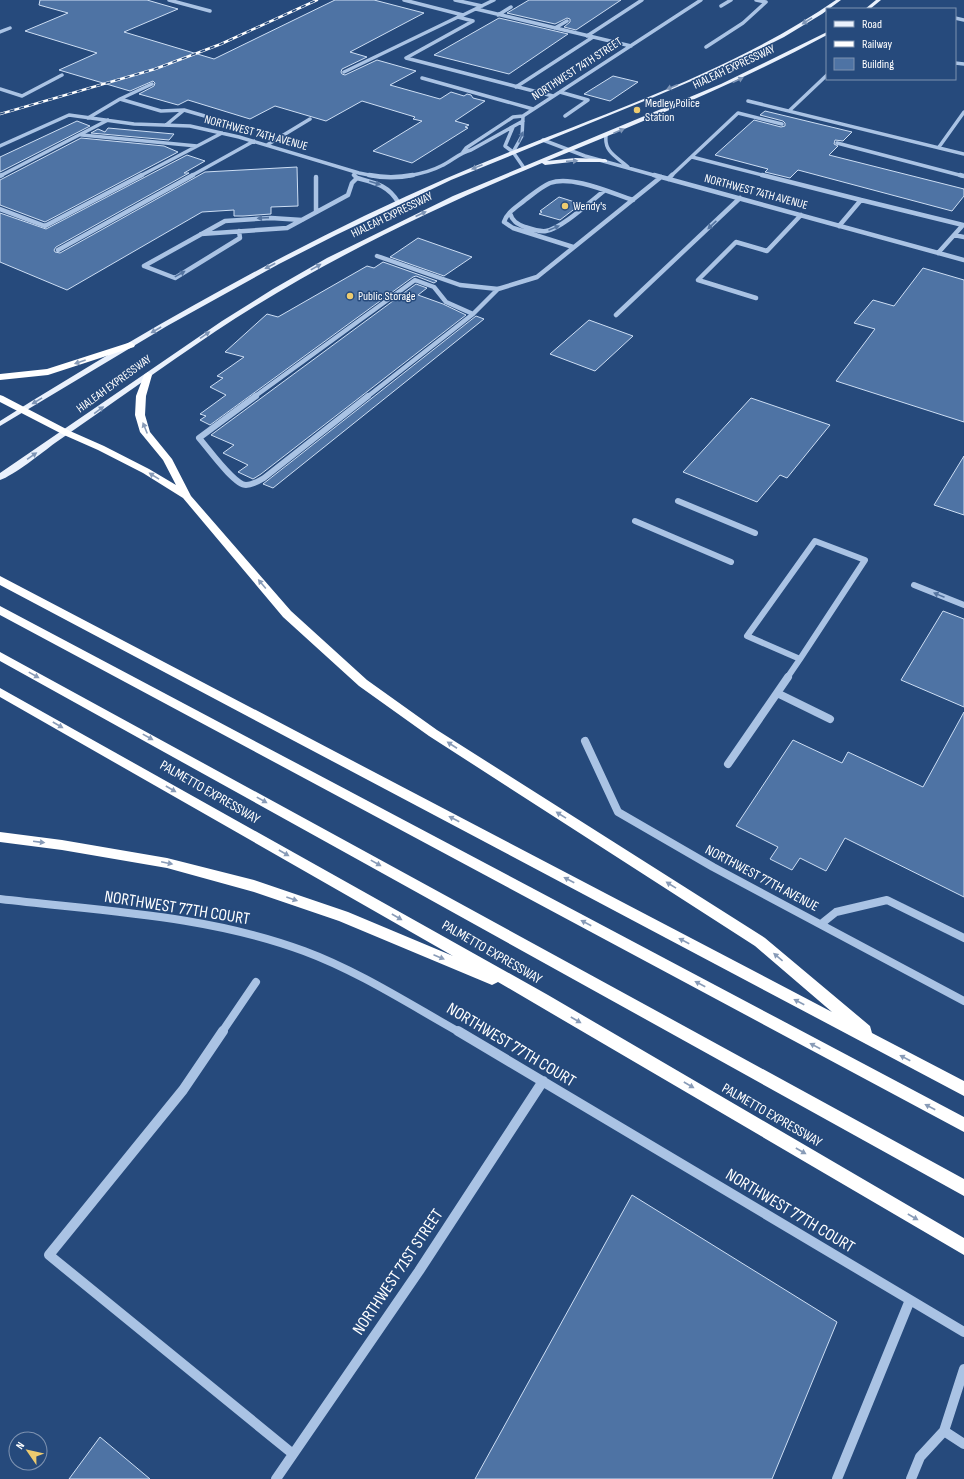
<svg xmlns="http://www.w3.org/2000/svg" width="964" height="1479" font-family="'Sofia Sans Condensed',sans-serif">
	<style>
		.building { fill: #4e73a4; stroke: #cddef4 }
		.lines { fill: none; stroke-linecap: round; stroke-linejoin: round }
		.minor-far4 { stroke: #aac3e4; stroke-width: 3.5 }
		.minor-far3 { stroke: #aac3e4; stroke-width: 4.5 }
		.minor-far2 { stroke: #aac3e4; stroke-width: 6 }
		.minor-far1 { stroke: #aac3e4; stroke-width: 8 }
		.minor { stroke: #aac3e4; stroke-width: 10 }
		.major { fill: #eaf1fc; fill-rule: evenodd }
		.highway { fill: #fff; fill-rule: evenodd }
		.rail-casing { stroke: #fff; stroke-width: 2.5 }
		.rail { stroke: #264a7c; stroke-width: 1.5; stroke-dasharray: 5; stroke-linecap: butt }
		.oneway { fill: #7e95b6 }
		.oneway2 { fill: #5474a0 }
		.oneway3 { fill: #889bb7 }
		.poi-dot { fill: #edcb6f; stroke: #264a7c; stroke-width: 1.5 }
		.labels { text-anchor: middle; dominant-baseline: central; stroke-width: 3; stroke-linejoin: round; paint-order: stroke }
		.far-street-label { font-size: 12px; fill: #fff; stroke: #264a7c }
		.far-poi-label { font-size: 12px; fill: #fff; stroke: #264a7c; text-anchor: start }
		.street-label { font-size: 14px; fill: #fff; stroke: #264a7c }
		.near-street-label { font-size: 17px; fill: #fff; stroke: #264a7c }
	</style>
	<rect width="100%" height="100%" fill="#264a7c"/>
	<path class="building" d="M40 0H147L178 9 124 32 214 59 335 0H374L424 13 350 52 367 57 342 69 341 72 342 74 345 75 377 60 416 71 390 85 440 99 451 92 464 96 467 94 471 95 473 98 485 101 455 121 469 125 465 127 468 128 412 163 373 151 422 121 413 119 415 117 362 101 326 121 275 106 250 119 188 100 178 105 139 94 154 86 155 83 153 81 130 91 59 70 97 53 25 31 68 13 39 5Z
		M529 0H621L576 30 564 27 570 22V19L567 18 555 24 507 13Z
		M499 18 568 34 509 74 434 55Z
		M613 76 638 82 610 101 584 94Z
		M765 111 852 132 843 141 835 140 834 144 838 146 829 155 964 189V196L952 211 798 170 790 178 765 172 768 169 715 155 754 120 781 127 785 126V123L783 121 760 115Z
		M77 121 90 126 0 172V157Z
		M108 128 174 134 169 140 91 133 98 129 105 132Z
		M81 138 164 146 178 152 45 222 0 205V180Z
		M187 155 205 161 184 173H189L56 247 54 250 55 252 60 253 205 172 297 167 298 206 271 207V214L243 216H234V210L202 212 67 290 0 262V213L46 229Z
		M559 197 581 204 560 220 539 214 542 212 540 211Z
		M418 238 472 257 444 276 390 257Z
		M383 262 437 281 434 283 416 276 413 277 210 425 200 420 206 416 200 414 226 395 210 387 223 378 217 376 244 357 225 352 267 314 278 317 367 266 374 268Z
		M923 268 964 280V422L836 381 875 329 854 323 873 300 894 306Z
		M416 284 427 288 418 295 443 304 466 315 261 474 253 479 238 472 248 465 223 453 234 445 211 435Z
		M476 316 484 319 273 488 263 484Z
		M589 320 633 336 595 371 550 354Z
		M751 398 830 425 787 478 780 475 757 502 683 472Z
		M964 456V515L934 505Z
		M943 611 964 619V707L901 680Z
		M964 712V897L845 838 826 871 800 858 792 870 770 859 778 847 736 826 793 740 842 763 848 752 923 787Z
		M632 1195 837 1322 772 1479H475Z
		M100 1437 150 1479H69Z"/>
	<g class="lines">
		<path class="minor-far4" d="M169 0 210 11
			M404 0 463 15 494 0
			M455 0 482 6
			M721 6 731 0
			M476 9 631 46
			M463 15 458 17 473 21 406 58 553 96
			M498 15 511 7
			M955 18 964 20
			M555 28 567 21
			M0 32 10 28
			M587 36 642 0
			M706 47 743 23 766 2 756 0
			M955 63 964 64
			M344 72 458 17
			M422 78 533 109
			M516 87 593 37
			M0 89 22 96 62 75
			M560 92 588 100 565 116
			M120 99 152 84
			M748 101 964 154
			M789 111 827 75
			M88 118 120 99 161 111 184 110
			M166 125 184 110 222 121
			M513 127 505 146 513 152 524 168
			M82 135 197 146
			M606 136C604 152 617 157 628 167
			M543 140 585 156 657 176
			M837 143 963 176
			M267 145 310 119
			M0 146 69 115 134 124 190 126 239 137 359 173 374 176
			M939 147 964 112
			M463 152 466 148 513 117 523 116 701 0
			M513 152 522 136 523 117
			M692 157 766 176
			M0 176 108 120
			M140 176 222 133
			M191 176 254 141
			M408 176C419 174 430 172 441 166 452 161 459 153 471 150L523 121
			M671 176 738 113 782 124"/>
		<path class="minor-far3" d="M354 175 357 178C375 183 388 185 398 202
			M369 175C384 178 398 178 413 175
			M654 175 964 260
			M762 175 861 200 839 226
			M960 175 964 176
			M0 176 2 175
			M316 177V212
			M668 179 672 175
			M861 200 963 225 938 253
			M0 209 45 226 142 175
			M510 213C512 221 517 224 525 227 531 229 539 232 546 231 561 229 591 201 604 191
			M201 234 287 228 348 195 352 183 357 178
			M954 235 964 237
			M573 247 513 228 504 222C507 212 517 207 525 200 533 194 541 187 550 183 572 175 611 193 633 200
			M58 250 193 175
			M377 256 460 285 498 289 537 277 661 177
			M144 266 225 221 271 218 302 220
			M144 266 175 278 240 238 239 231
			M756 298 698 280 736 242 767 251 801 215
			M473 314 498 289
			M616 315 740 198
			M254 397 415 280 434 287 446 302 473 314
			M367 397 473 314"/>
		<path class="minor-far2" d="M256 396 199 438C208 448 234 485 246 485 252 485 259 481 264 478L368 396
			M678 501 755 533
			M635 521 731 562
			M815 541 865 560 800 659 747 636Z
			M914 585 964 605
			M787 678 800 659"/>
		<path class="minor-far1" d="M777 693 788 677
			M585 741 618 812 713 867 964 1001
			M728 764 777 693 830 719
			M0 899C101 911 207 915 304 951 358 971 409 1004 459 1032
			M821 924 836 912 887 900 964 938
			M222 1032 256 982"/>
		<path class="minor" d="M223 1031 183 1090 49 1255 293 1454
			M458 1031 964 1332
			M964 1369 944 1431 964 1444
			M276 1479 419 1271 543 1081
			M837 1479 910 1300
			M911 1479 920 1457 944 1431"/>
		<path class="major" d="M836 0H841L822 14 784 37 724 67 654 97 451 180 336 235 279 264 167 326 0 426V421C144 331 291 246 447 178 577 121 718 81 836 0Z
			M876 0H881L870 9H865Z
			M827 32V35C736 84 642 122 547 161L575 158 605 159 607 160V162H571L545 165 542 163C429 210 319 263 216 331 162 367 109 406 55 443 43 452 13 476 0 480V473L222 321 273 289 327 258 453 196 721 84Z"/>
		<path class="highway" d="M131 342 135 345 134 347 48 375 0 380V374L47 369Z
			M148 372 152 375 146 396 145 415 150 432 172 459 191 496 291 611 367 680 437 730 765 938 870 1026 872 1033 964 1081V1096L0 585V576L832 1012 755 946 429 736 359 686 283 617 183 498 143 473 98 450 64 435 0 402V395L3 396 70 431 104 446 149 469 176 485 163 460 140 432 135 415 136 396 144 375Z
			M0 606 964 1117V1132L0 615Z
			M0 652 964 1179V1196L0 661Z
			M0 688 548 995 964 1238V1255L498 982 492 985 339 921 254 892 167 868 62 850 0 842V832L62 840 167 858 254 880 348 912 453 956 0 697Z"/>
		<g class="rail-casing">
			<path id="rail" d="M0 114 155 69 221 44 317 0"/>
		</g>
		<use href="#rail" class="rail"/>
	</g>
	<defs><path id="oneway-solid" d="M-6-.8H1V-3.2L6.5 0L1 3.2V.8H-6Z"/></defs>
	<g class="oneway">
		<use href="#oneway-solid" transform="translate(807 21) rotate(148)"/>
		<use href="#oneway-solid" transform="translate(738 80) rotate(-25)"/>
		<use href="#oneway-solid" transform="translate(672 87) rotate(157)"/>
		<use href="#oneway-solid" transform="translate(619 131) rotate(-23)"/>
		<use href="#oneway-solid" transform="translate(572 161) rotate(-2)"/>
		<use href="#oneway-solid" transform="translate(477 167) rotate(158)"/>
		<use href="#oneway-solid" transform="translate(421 214) rotate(-25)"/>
		<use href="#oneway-solid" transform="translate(270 266) rotate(152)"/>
		<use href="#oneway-solid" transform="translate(316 267) rotate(-29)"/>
		<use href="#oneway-solid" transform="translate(156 330) rotate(150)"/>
		<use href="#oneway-solid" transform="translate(205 335) rotate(-34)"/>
		<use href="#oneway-solid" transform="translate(37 401) rotate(149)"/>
		<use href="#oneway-solid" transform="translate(99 410) rotate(-36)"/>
		<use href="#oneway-solid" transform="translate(32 456) rotate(-34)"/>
	</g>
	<g class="oneway2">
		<use href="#oneway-solid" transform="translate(521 137) rotate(-68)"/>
		<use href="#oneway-solid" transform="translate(375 183) rotate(17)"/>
		<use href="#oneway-solid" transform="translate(263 218) rotate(176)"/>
		<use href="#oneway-solid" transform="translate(712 225) rotate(137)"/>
		<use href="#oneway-solid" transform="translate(554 228) rotate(-22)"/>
		<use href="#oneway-solid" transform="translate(180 274) rotate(-29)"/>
		<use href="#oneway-solid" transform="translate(939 595) rotate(-158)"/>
	</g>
	<g class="oneway3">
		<use href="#oneway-solid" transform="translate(80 362) rotate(161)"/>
		<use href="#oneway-solid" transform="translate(145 428) rotate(-112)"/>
		<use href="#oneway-solid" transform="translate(154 476) rotate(-148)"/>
		<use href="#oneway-solid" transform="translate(262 584) rotate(-130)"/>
		<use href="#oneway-solid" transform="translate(34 675) rotate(29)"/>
		<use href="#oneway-solid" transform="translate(58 725) rotate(30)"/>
		<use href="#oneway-solid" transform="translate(148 737) rotate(29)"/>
		<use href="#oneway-solid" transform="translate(452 745) rotate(-147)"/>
		<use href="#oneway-solid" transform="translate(171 789) rotate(30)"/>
		<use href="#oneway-solid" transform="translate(262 800) rotate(29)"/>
		<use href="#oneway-solid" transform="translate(561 815) rotate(-148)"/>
		<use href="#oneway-solid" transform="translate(454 819) rotate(-152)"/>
		<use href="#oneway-solid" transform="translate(39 842) rotate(7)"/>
		<use href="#oneway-solid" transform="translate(284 853) rotate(30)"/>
		<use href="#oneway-solid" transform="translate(167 863) rotate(12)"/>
		<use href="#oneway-solid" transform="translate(376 863) rotate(29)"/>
		<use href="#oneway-solid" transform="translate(569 880) rotate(-152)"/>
		<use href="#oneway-solid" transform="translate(671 885) rotate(-148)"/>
		<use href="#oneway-solid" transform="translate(292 899) rotate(19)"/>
		<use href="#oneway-solid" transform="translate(397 917) rotate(30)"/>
		<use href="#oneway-solid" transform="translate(586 923) rotate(-152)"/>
		<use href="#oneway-solid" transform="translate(684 941) rotate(-152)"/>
		<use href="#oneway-solid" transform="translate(439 957) rotate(23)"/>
		<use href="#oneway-solid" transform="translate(778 957) rotate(-140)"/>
		<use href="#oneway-solid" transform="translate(700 984) rotate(-152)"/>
		<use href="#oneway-solid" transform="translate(799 1002) rotate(-152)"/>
		<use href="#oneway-solid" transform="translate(576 1020) rotate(30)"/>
		<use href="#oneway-solid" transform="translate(815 1046) rotate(-152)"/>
		<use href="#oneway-solid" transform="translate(905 1058) rotate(-152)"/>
		<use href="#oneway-solid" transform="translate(689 1085) rotate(30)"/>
		<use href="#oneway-solid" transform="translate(930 1107) rotate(-152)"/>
		<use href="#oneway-solid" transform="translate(801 1151) rotate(30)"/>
		<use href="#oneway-solid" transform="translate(913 1217) rotate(30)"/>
	</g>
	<g class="poi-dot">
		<circle cx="637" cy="110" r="4"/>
		<circle cx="565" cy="206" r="4"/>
		<circle cx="350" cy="296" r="4"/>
	</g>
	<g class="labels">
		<g class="far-street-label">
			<text transform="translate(734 67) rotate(-25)">HIALEAH EXPRESSWAY</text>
			<text transform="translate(577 69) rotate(-33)">NORTHWEST 74TH STREET</text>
			<text transform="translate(256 133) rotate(15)">NORTHWEST 74TH AVENUE</text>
			<text transform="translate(756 192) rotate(15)">NORTHWEST 74TH AVENUE</text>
			<text transform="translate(392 215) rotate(-26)">HIALEAH EXPRESSWAY</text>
			<text transform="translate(114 384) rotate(-36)">HIALEAH EXPRESSWAY</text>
		</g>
		<g class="far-poi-label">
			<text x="645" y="103">Medley Police<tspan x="645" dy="14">Station</tspan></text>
			<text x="573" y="206">Wendy's</text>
			<text x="358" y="296">Public Storage</text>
		</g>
		<g class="street-label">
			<text transform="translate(210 792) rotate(30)">PALMETTO EXPRESSWAY</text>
			<text transform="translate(762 878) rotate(28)">NORTHWEST 77TH AVENUE</text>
			<text transform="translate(492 952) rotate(30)">PALMETTO EXPRESSWAY</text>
			<text transform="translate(772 1115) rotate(30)">PALMETTO EXPRESSWAY</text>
		</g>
		<g class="near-street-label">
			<text transform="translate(177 908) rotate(9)">NORTHWEST 77TH COURT</text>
			<text transform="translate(511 1045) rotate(31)">NORTHWEST 77TH COURT</text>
			<text transform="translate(790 1211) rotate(31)">NORTHWEST 77TH COURT</text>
			<text transform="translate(398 1272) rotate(-56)">NORTHWEST 71ST STREET</text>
		</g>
	</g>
	<rect x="826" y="8" width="130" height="72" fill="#264a7c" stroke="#7d92b0"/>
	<rect x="834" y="21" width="20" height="6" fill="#eaf1fc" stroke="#7d92b0"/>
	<text x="862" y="28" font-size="12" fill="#ffffff">Road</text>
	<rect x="834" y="41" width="20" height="6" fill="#ffffff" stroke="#7d92b0"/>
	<text x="862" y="48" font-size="12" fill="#ffffff">Railway</text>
	<rect x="834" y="58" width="20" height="12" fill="#4e73a4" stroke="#7d92b0"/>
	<text x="862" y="68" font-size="12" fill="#ffffff">Building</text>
	<g transform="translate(28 1451) rotate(304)"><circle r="19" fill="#264a7c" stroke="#7d92b0"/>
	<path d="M0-3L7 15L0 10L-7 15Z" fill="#edcb6f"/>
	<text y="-6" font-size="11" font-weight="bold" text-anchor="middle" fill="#ffffff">N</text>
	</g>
</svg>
